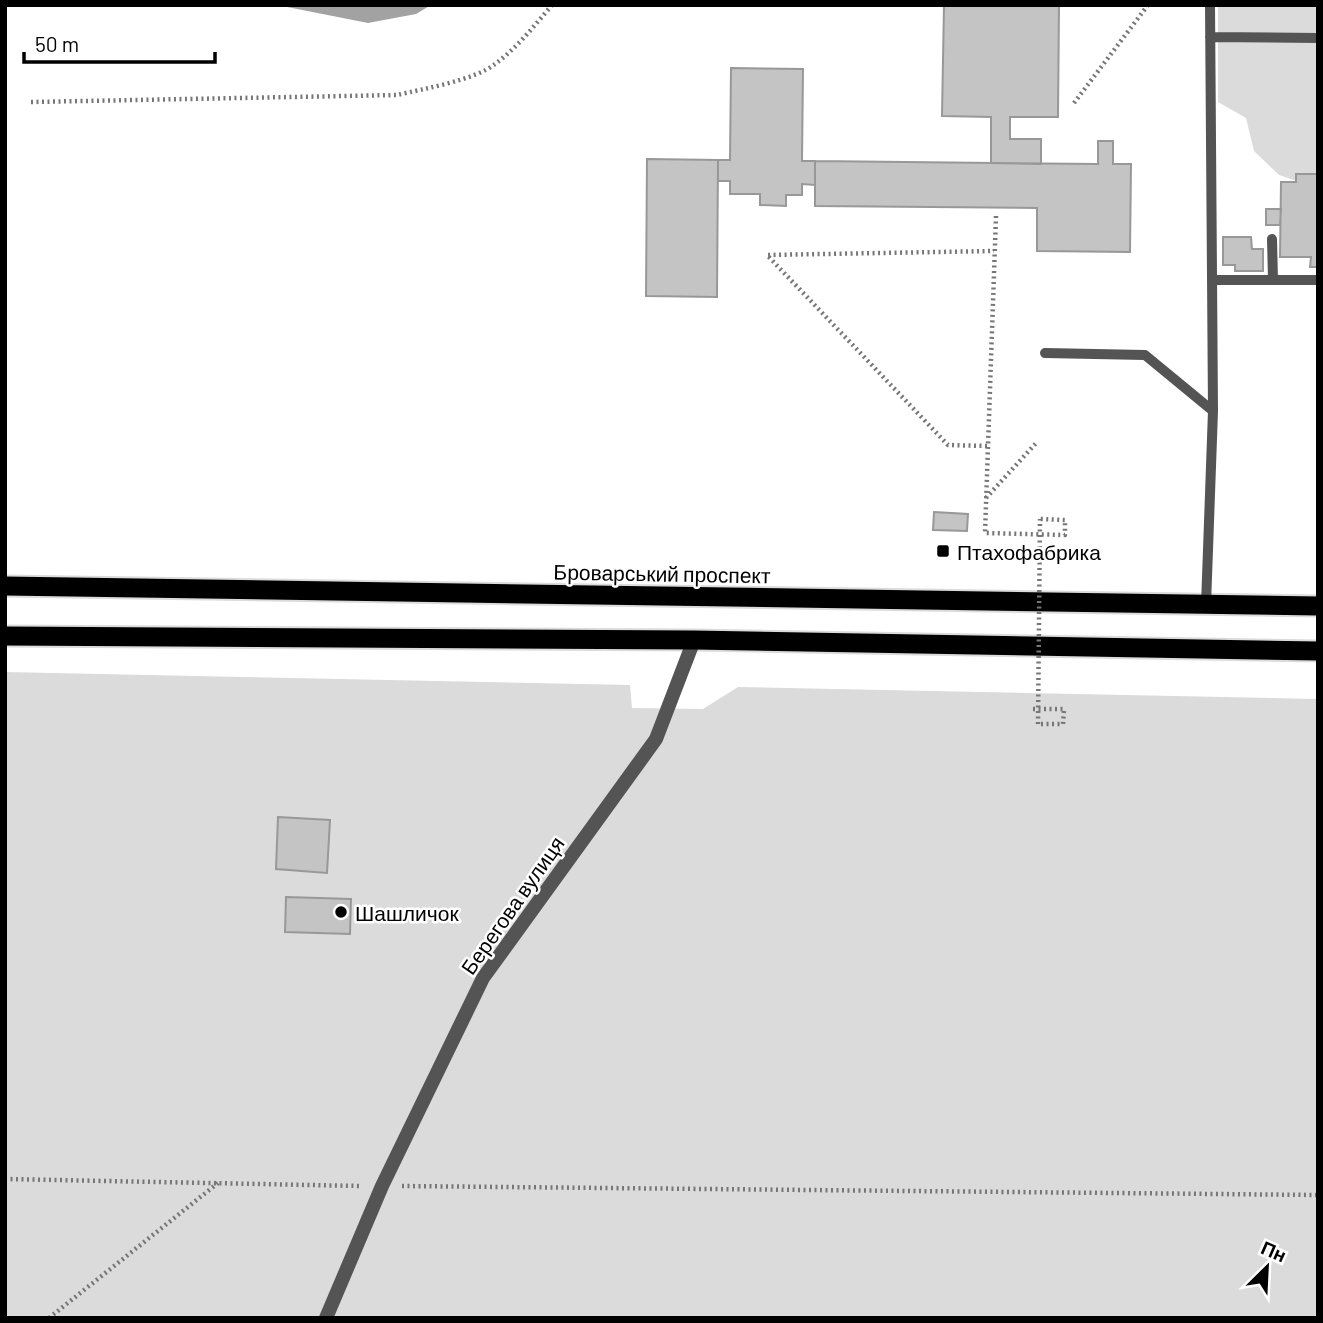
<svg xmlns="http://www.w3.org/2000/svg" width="1323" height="1323" font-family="Barlow,sans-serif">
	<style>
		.green { fill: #dbdbdb }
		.water { fill: #a2a2a2 }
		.building { fill: #c4c4c4; stroke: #989898; stroke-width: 2 }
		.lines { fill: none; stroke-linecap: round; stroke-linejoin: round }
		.trunk-casing { stroke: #dbdbdb; stroke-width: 23 }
		.path { stroke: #767676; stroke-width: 4.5; stroke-dasharray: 2 3.5; stroke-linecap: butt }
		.service { stroke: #545454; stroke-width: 10 }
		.minor { stroke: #545454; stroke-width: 14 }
		.trunk { stroke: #000; stroke-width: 19 }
		.path-bridge { stroke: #767676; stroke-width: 4.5; stroke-dasharray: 2 3.5; stroke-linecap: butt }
		.poi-dot { fill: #000; stroke: #fff; stroke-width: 2.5 }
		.labels { text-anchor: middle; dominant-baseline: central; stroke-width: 5; stroke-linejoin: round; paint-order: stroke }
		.poi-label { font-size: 21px; fill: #000; stroke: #fff; text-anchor: start }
		.street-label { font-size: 21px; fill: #000; stroke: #fff }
	</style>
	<rect width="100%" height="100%" fill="#fff"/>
	<path class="green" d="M1218 5H1318V188L1279 175 1254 151 1246 118 1218 102Z
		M5 672 630 685 632 708 703 709 738 687 1318 699V1318H5Z"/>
	<path class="water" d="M277 5H431L416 14 368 23Z"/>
	<path class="building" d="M944 5H1059L1058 117H1010V139H1041V164L991 163V117L942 116Z
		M731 68 803 69 802 161H815V185L802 184V195H786V206L760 205V194H730V181H718V160H730Z
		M1098 141H1113V164H1131L1130 252 1037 251V208L815 206V161L1098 164Z
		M647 159 718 160 717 297 646 296Z
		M1296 174H1318V267H1310L1311 257H1280L1281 182H1296Z
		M1266 209H1281L1280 225H1266Z
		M1223 237H1251L1252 249H1263V271H1235V265H1223Z
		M934 512 968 514 967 531 933 530Z
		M278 817 330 820 327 873 276 869Z
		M286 897 351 899 350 934 285 932Z"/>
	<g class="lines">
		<g class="trunk-casing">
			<path id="trunk" d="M5 586 1318 606
				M5 636 694 640 1318 651"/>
		</g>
		<path class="path" d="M31 102 397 95C423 89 475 80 495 64 517 48 534 26 552 5
			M1074 103 1148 5
			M996 216 985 533 1065 535V520L1040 519
			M987 446 948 445 767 255 994 251
			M986 498 1037 442
			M1033 709H1064L1063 724H1038
			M5 1179 361 1186
			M402 1186 1318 1195
			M49 1318 218 1183"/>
		<path class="service" d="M1210 37 1318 38
			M1272 239 1273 280
			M1212 280H1318
			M1045 353 1145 355 1213 411
			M1206 605 1213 411 1210 5"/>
		<path class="minor" d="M326 1318 382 1186 483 978 656 739 694 640"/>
		<use href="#trunk" class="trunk"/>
		<path class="path-bridge" d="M1038 724 1040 519"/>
	</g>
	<g class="poi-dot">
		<rect x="936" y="544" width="14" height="14" rx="3.5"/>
		<circle cx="341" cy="912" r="7"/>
	</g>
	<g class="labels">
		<g class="poi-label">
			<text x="957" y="551">Птахофабрика</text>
			<text x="355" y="912">Шашличок</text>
		</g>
		<g class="street-label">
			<text transform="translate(662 573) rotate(1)">Броварський проспект</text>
			<text transform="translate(512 905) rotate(-55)">Берегова вулиця</text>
		</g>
	</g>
	<rect width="1323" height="1323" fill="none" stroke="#000000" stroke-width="14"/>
	<g transform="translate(1267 1267) rotate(24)" stroke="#ffffff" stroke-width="5" paint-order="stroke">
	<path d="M0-5L12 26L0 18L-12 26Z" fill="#000000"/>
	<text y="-10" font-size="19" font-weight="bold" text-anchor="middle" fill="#000000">Пн</text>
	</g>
	<path d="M24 52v10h191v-10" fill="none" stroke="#000000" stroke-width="3.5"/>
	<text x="35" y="52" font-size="21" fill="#000000" stroke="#ffffff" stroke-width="5" paint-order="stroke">50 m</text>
</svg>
